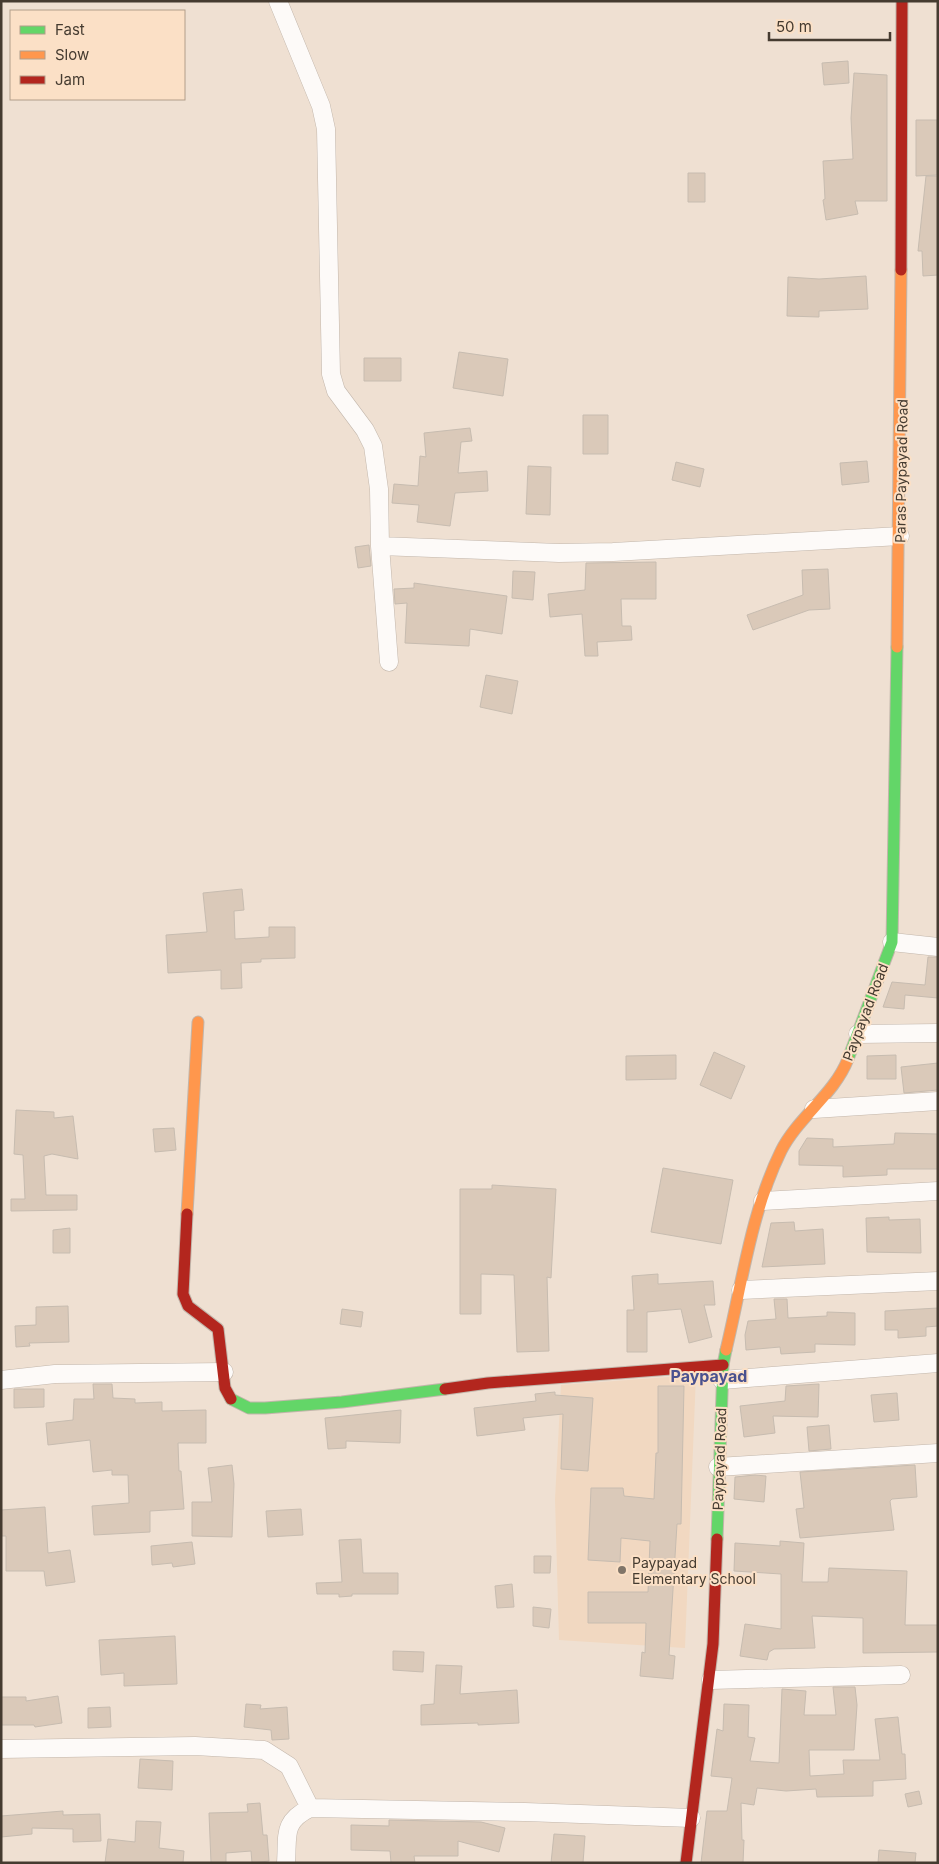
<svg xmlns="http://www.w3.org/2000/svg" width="939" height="1864" font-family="Inter,sans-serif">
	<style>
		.built { fill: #f1d8c1 }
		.building { fill: #dac9b9; stroke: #c7bcb0 }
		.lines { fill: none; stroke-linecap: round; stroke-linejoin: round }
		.street-casing { stroke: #c2b6ab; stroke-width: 19 }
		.fast-casing { stroke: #c2b6ab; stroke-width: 13 }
		.slow-casing { stroke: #c2b6ab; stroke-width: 13 }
		.jam-casing { stroke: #c2b6ab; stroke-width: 13 }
		.street { stroke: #fdfaf8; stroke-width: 18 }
		.fast { stroke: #63d668; stroke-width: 11 }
		.slow { stroke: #ff974d; stroke-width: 11 }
		.jam { stroke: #b3261e; stroke-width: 11 }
		.poi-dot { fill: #807569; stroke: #fbe0c6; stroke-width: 2 }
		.labels { text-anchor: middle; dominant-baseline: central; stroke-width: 4; stroke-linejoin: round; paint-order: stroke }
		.street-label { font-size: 14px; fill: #453b30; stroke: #fbe0c6 }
		.poi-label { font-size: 14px; fill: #453b30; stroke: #fbe0c6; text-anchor: start }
		.quarter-label { font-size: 16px; font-weight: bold; fill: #49518f; stroke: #fbe0c6 }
	</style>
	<rect width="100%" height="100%" fill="#efe0d2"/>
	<path class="built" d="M696 1375 685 1648 559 1640 555 1499 561 1385Z"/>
	<path class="building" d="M848 61 849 83 824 85 822 63Z
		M854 73 887 75V201H855L858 214 826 220 823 200 825 199 823 161 853 159 851 118Z
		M916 120H937V175L916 176Z
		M688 173H705V202H688Z
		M926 176H938V275L923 276 922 251H918Z
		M866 276 868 309 819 311V317L787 316 788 277 819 279Z
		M459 352 508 359 503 396 453 388Z
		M364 358H401V381H364Z
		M583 415H608V454H583Z
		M470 428 472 441 461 442 458 473 487 471 488 491 455 493 450 526 417 522 419 505 392 503 394 484 418 486 420 456 426 457 424 433Z
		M867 461 869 482 842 485 840 463Z
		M676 462 704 469 700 487 672 480Z
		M528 466 551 467 550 515 526 514Z
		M369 545 371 566 358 568 355 547Z
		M656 562V599H621L622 626H631L632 640 597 642 598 656H585L582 614 550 617 548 594 585 590 586 563Z
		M828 569 830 609 809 610 753 630 747 615 803 595 802 570Z
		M513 571 535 572 533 600 512 598Z
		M414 583 507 596 502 634 470 629 469 646 405 643 407 603 395 604 394 589 414 588Z
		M486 675 518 681 512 714 480 707Z
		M242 889 244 910 234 911 235 939 269 937V927H295V958L261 959V962L241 963 242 988 221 989V970L168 973 166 935 207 932 203 893Z
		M928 957H938V998L905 995 904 1009 883 1007 892 982 925 985Z
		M714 1052 745 1066 731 1099 700 1085Z
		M676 1055V1079L626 1080V1056Z
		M896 1055V1079H867V1056Z
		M938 1063V1090L904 1093 901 1067Z
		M16 1110 54 1112V1118L73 1116 78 1159 52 1154 44 1156 46 1195H77V1210L11 1211V1199H25L23 1155 14 1154Z
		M174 1128 176 1150 155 1152 153 1129Z
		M895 1133 938 1134V1169H887V1175L843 1177V1166L799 1165V1151L807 1138 833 1139V1147L894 1144Z
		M663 1168 733 1180 721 1244 651 1232Z
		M492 1185 556 1189 551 1278 547 1277 549 1351 517 1352 514 1275 481 1274V1314H460V1189H492Z
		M889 1217V1220L920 1219 921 1253 867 1252 866 1218Z
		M794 1222 795 1231 823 1229 825 1264 762 1267 771 1223Z
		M70 1228V1253H53V1230Z
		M658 1274V1284L713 1281 715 1305H704L712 1337 689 1343 681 1309 647 1312V1352H627V1310H634L632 1276Z
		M774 1299H787L788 1318 827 1316V1312L855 1313V1345L815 1344V1352L781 1354 780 1347 746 1350 745 1335 748 1321 776 1319Z
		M68 1306 69 1342 29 1343 30 1346 16 1347 15 1326 36 1325V1307Z
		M938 1308V1326L926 1327V1336L898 1338V1330H885V1311Z
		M342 1309 363 1312 361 1327 340 1324Z
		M93 1384H112L113 1398 135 1399V1403L162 1402V1411L206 1410V1443H178L179 1471H181L184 1509 150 1511V1532L94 1535 92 1506 129 1503 128 1475H112V1470L93 1472 90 1440 48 1445 46 1423 73 1420 74 1399H94Z
		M819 1384 818 1417 773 1416 775 1433 744 1437 740 1406 785 1401 786 1386Z
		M658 1386H684L681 1524H677L669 1655 675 1656 673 1679 640 1676 642 1652 645 1653 646 1623H588V1592H648L650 1541 621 1538 620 1562 588 1560 591 1488H623L624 1496 654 1499 656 1453H658Z
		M14 1389H44V1407L14 1408Z
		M555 1392V1395L593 1398 588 1471 561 1469 563 1414 523 1418 525 1430 477 1436 474 1408 536 1401 535 1394Z
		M897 1393 899 1420 874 1422 871 1395Z
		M401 1410 400 1443 346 1441V1448L328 1449 325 1418Z
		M829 1425 831 1449 809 1451 807 1427Z
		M232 1465 234 1484 232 1537 192 1536V1502H212L208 1468Z
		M915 1465 917 1497 892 1499 890 1501 894 1530 800 1538 796 1509 804 1508 800 1472Z
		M755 1475 766 1476 764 1502 734 1499 735 1477Z
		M45 1507 48 1553 70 1550 75 1582 46 1586 44 1571H6V1536H1V1510Z
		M301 1509 303 1535 268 1537 266 1511Z
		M361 1539 363 1573H398V1594H352V1596L339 1597V1594H317L316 1583 342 1582 339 1540Z
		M780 1541 804 1543 802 1582H828L829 1568 907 1571 905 1625H938V1652L863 1653V1618L812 1616 815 1648 774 1649 769 1652 767 1660 740 1656 745 1624 781 1629V1574L734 1571 735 1543 780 1546Z
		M192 1542 195 1564 173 1567 172 1563 152 1565 151 1546Z
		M534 1556H551L550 1573H534Z
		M512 1584 514 1607 497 1608 495 1586Z
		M533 1607 551 1609 549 1628 533 1626Z
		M175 1636 177 1684 124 1686V1673L101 1675 99 1640Z
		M393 1651 424 1652 423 1672 393 1670Z
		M436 1665 462 1666 460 1694 517 1690 519 1723 478 1725V1723L421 1725V1705L434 1704Z
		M833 1687H855L857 1705 854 1750H809L810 1776 844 1774 843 1760H880L875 1719 898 1717 902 1754H905L906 1779 873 1781V1796L817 1797 816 1789 786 1791 757 1788 754 1805 741 1803 742 1840H744L743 1863H701L707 1811H727L732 1778 711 1776 717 1729 723 1731 724 1704 749 1705 748 1737 755 1738 750 1761 779 1763 782 1689 806 1691 804 1715H836Z
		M58 1696 62 1723 35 1727 34 1725H1V1697H26V1701Z
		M246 1704 261 1705 260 1709 287 1707 289 1739 272 1740 271 1730 244 1727Z
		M110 1707 111 1727 88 1728V1708Z
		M140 1759 173 1761 172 1790 138 1788Z
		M919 1791 922 1804 908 1807 905 1794Z
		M260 1803 263 1835H267L269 1861 252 1863 251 1851 226 1853V1863H211L209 1813 248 1812 247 1804Z
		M63 1811V1815L100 1814 101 1841 73 1842V1829L32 1828V1834L1 1837V1816Z
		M389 1820 481 1822 505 1828 499 1852 458 1841V1856H414L415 1863H391L390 1851 351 1850V1825L389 1826Z
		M136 1821 161 1822 159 1848 184 1851 183 1863H105L108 1839 135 1842Z
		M554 1834 585 1836 583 1863H551Z
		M879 1850 916 1853 915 1863H878Z"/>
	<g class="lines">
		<g class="street-casing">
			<path id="street" d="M278 1 321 106 326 129 331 374 336 391 365 430 373 446 379 489 380 546 389 662
				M380 546 559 553 613 552 900 536
				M892 942 938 947
				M858 1034 938 1033
				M814 1109 938 1101
				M763 1201 938 1191
				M741 1290 938 1281
				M1 1380 55 1374 224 1372
				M722 1380 938 1363
				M718 1467 938 1453
				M711 1680 901 1675
				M1 1749 195 1746 264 1750 289 1766 310 1808
				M286 1863C288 1835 282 1822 310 1808L525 1812 691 1818"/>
		</g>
		<g class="fast-casing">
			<path id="fast" d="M848 1059 892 942 897 647
				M231 1399 249 1408H265L342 1402 445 1389
				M717 1539 723 1365 726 1350"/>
		</g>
		<g class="slow-casing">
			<path id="slow" d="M897 647 901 270
				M187 1214 198 1022
				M726 1350C742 1284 751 1212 781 1151 798 1117 834 1095 848 1059"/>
		</g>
		<g class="jam-casing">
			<path id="jam" d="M901 270 902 1
				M187 1214 183 1294 188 1306 218 1329 225 1388 231 1399
				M445 1389 488 1383 723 1365
				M686 1863 713 1644 717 1539"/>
		</g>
		<use href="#street" class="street"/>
		<use href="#fast" class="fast"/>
		<use href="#slow" class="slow"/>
		<use href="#jam" class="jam"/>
	</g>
	<circle class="poi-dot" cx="622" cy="1570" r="5"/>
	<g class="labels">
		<g class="street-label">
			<text transform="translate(901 471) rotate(-89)">Paras Paypayad Road</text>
			<text transform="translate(865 1012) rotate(-69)">Paypayad Road</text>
			<text transform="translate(719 1459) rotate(-88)">Paypayad Road</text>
		</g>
		<g class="poi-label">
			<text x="632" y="1562">Paypayad<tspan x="632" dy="16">Elementary School</tspan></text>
		</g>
		<g class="quarter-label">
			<text x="709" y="1376">Paypayad</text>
		</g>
	</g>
	<rect width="939" height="1864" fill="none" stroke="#453b30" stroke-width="5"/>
	<rect x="10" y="10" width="175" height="90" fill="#fbe0c6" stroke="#b29e8a"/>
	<rect x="20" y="26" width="25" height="8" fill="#63d668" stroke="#b29e8a"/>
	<text x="55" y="35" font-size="15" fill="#453b30">Fast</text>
	<rect x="20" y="51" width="25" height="8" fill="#ff974d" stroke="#b29e8a"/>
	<text x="55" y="60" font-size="15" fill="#453b30">Slow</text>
	<rect x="20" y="76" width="25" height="8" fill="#b3261e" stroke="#b29e8a"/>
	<text x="55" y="85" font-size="15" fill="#453b30">Jam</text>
	<path d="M769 32v8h121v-8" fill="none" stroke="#453b30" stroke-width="2.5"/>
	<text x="776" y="32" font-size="15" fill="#453b30" stroke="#fbe0c6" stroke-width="4" paint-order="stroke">50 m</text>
</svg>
